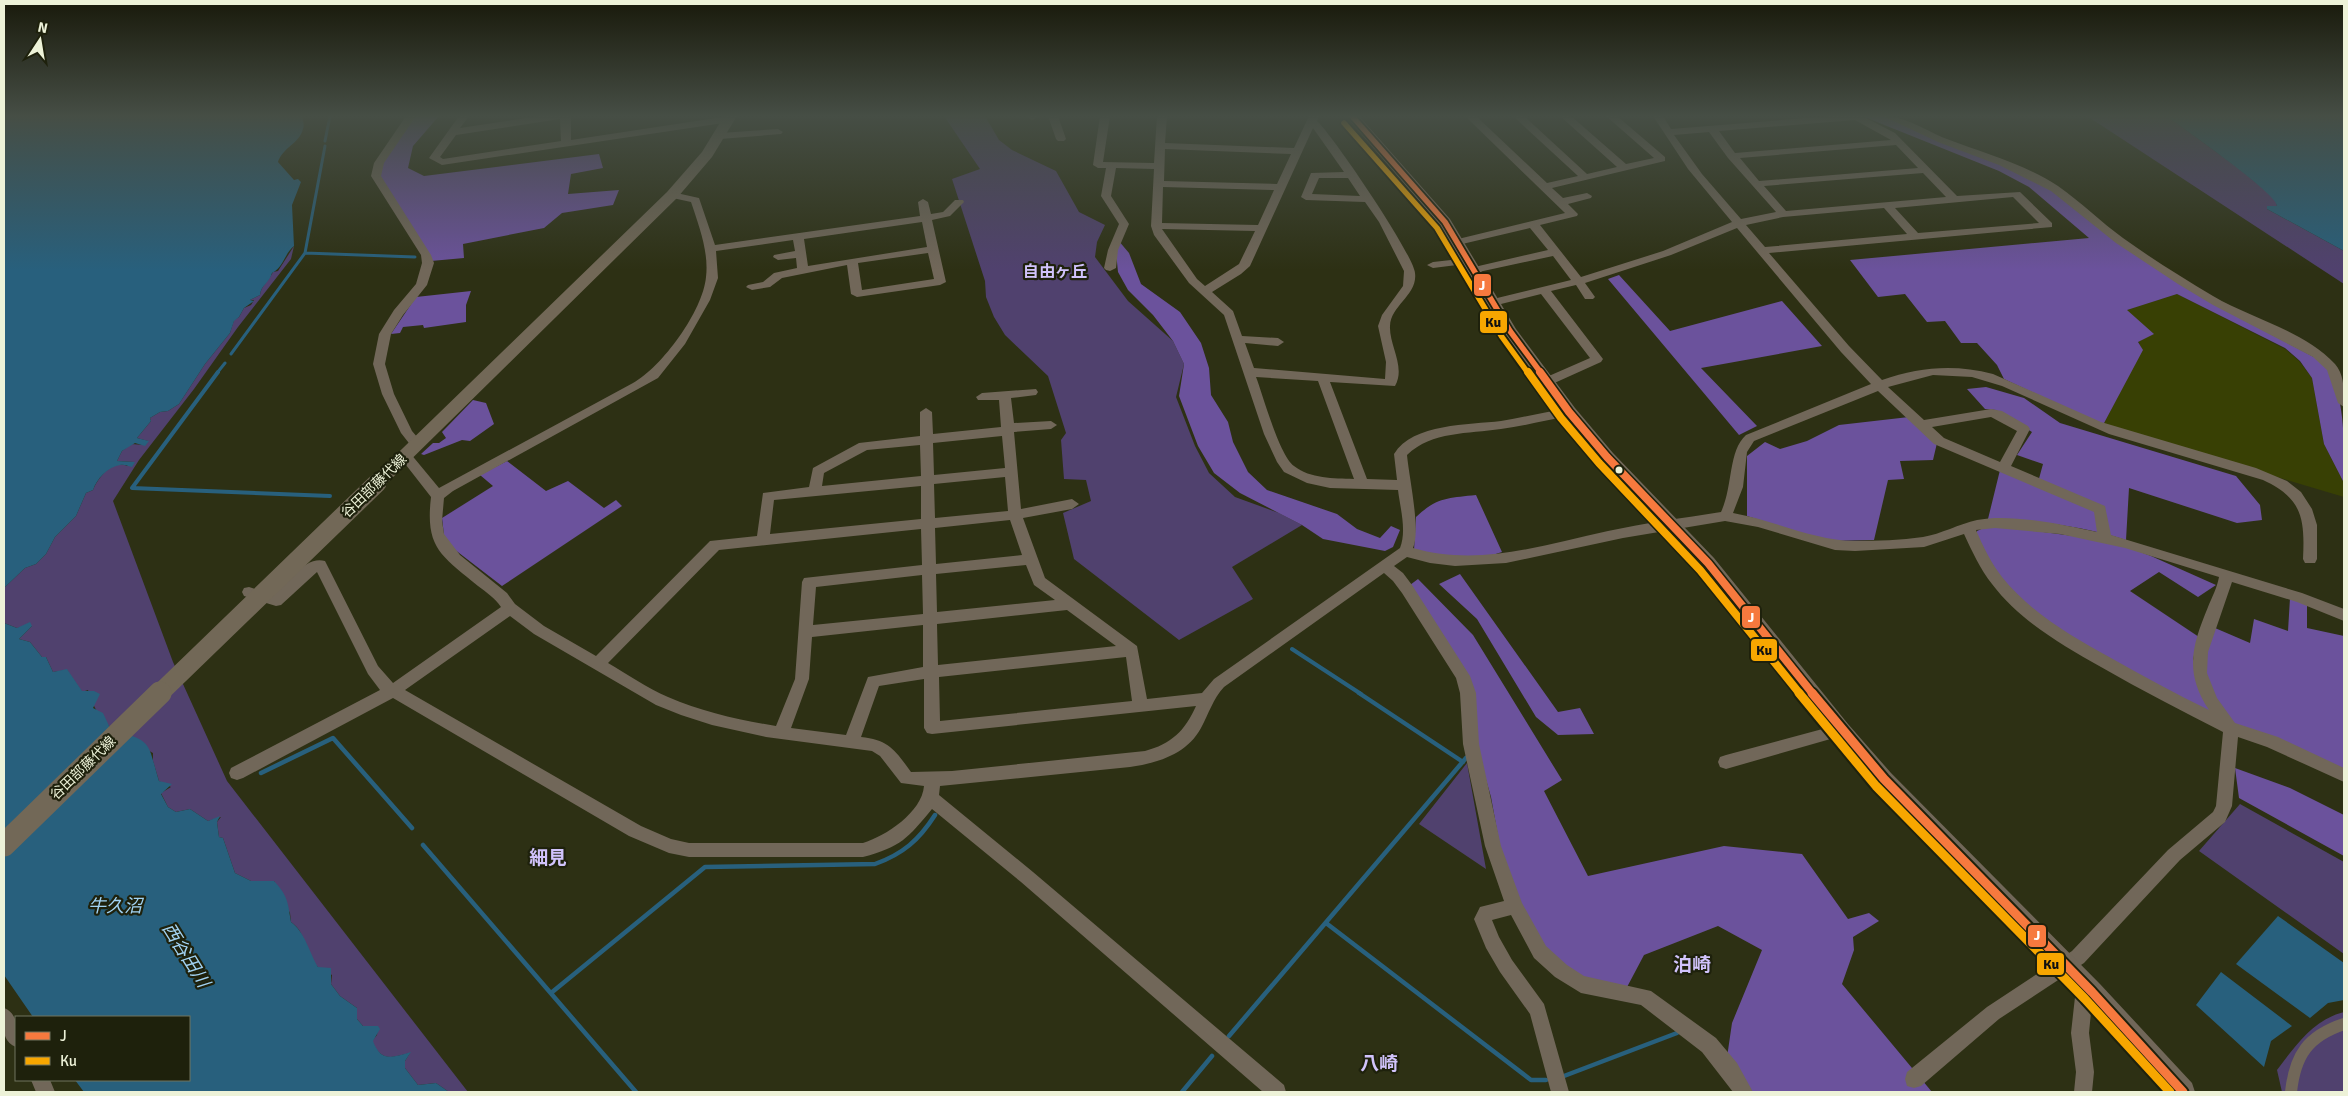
<svg xmlns="http://www.w3.org/2000/svg" width="2348" height="1096" font-family="Signika,'Noto Sans JP',sans-serif">
	<style>
		.built { fill: #384004 }
		.green { fill: #50416e }
		.forest { fill: #6b529c }
		.water { fill: #28607d }
		.lines { fill: none; stroke-linecap: round; stroke-linejoin: round }
		.stream-far2 { stroke: #28607d; stroke-width: 3 }
		.stream-far1 { stroke: #28607d; stroke-width: 4 }
		.stream { stroke: #28607d; stroke-width: 4.5 }
		.pedestrian { stroke: #716759; stroke-width: 12 }
		.minor { fill: #716759; fill-rule: evenodd }
		.tertiary { fill: #716759; fill-rule: evenodd }
		.secondary { fill: #726857; fill-rule: evenodd }
		.secondary-bridge-far1 { stroke: #726857; stroke-width: 19 }
		.secondary-bridge { stroke: #726857; stroke-width: 23 }
		.bus-1-far2-casing { stroke: #1e210c; stroke-width: 9 }
		.bus-1-far1-casing { stroke: #1e210c; stroke-width: 11 }
		.bus-1-casing { stroke: #1e210c; stroke-width: 13 }
		.bus-2-far2-casing { stroke: #1e210c; stroke-width: 9 }
		.bus-2-far1-casing { stroke: #1e210c; stroke-width: 11 }
		.bus-2-casing { stroke: #1e210c; stroke-width: 13 }
		.bus-1-far2 { stroke: #f6793e; stroke-width: 5.5 }
		.bus-1-far1 { stroke: #f6793e; stroke-width: 8 }
		.bus-1 { stroke: #f6793e; stroke-width: 9 }
		.bus-2-far2 { stroke: #f7a600; stroke-width: 5.5 }
		.bus-2-far1 { stroke: #f7a600; stroke-width: 8 }
		.bus-2 { stroke: #f7a600; stroke-width: 9 }
		.bus-dot { fill: #edf2d8; stroke: #1e210c; stroke-width: 2 }
		.labels { text-anchor: middle; dominant-baseline: central; stroke-width: 4.5; stroke-linejoin: round; paint-order: stroke }
		.street-label { font-size: 14px; fill: #edf2d8; stroke: #1e210c }
		.quarter-label { font-size: 16px; font-weight: bold; fill: #d1c3fc; stroke: #1e210c }
		.near-water-label { font-size: 18px; font-style: italic; fill: #a2d3f3; stroke: #1e210c }
		.near-quarter-label { font-size: 19px; font-weight: bold; fill: #d1c3fc; stroke: #1e210c }
		.line-badge { stroke: #1e210c; stroke-width: 2 }
		.badge-label { font-size: 14px; text-anchor: middle; font-weight: bold; fill: #fff }
		.pale-badge-label { font-size: 14px; text-anchor: middle; font-weight: bold; fill: #111 }
	</style>
	<rect width="100%" height="100%" fill="#2d3014"/>
	<path class="built" d="M2177 294 2285 349 2299 361 2312 378 2324 444 2344 483V497L2103 425 2142 350 2126 310Z"/>
	<path class="green" d="M944 116H985L999 140 1012 150 1056 171 1079 212 1105 225 1097 242 1095 257 1128 301 1173 341 1184 364 1176 397 1195 446 1209 473 1235 497 1279 513 1302 525 1232 567 1253 599 1179 640 1074 559 1063 513 1091 501 1086 480 1064 479 1061 440 1066 433 1048 376 1005 335 994 317 986 297 985 281 952 179 980 169Z
		M2087 116H2167L2238 168 2275 198 2277 206H2267V209L2344 251V284Z
		M294 246 291 259 238 327 194 389 139 460 113 501 173 662 227 781 468 1092H449L436 1083 418 1085 405 1068V1061L410 1053C393 1057 381 1063 372 1041L377 1035 378 1026H363L357 1019V1008L340 996 331 984 332 975C328 972 321 970 318 967 305 954 307 933 291 922L290 913 274 881H251L235 873 223 838 219 837 217 822 221 817 208 821 190 809 176 812 168 807 161 793 171 787 159 781 153 761V753C121 735 99 728 88 690L82 692 67 670 53 672 46 657H42L30 642 19 639 32 626 17 628 4 623 5 587 25 568 36 564 46 554 55 537 76 516 86 493 93 490C98 478 112 459 127 466L134 462 117 461 122 451 131 444 145 445 148 441 137 438 151 421 150 418 160 412 168 411 179 404 205 364 230 333 234 320 239 317 244 308 251 305 254 300H250L260 295C261 286 269 280 273 272L278 271Z
		M1467 763 1486 869 1419 824Z
		M2240 804 2344 862V954L2199 851Z
		M2344 1012V1092H2282L2277 1070C2296 1045 2313 1020 2344 1012Z"/>
	<path class="forest" d="M415 116H439L413 146 408 168 424 176 599 154 603 168 571 174 568 194 619 190 613 205 562 213 544 228 463 244 464 258 431 261 381 179 380 166Z
		M1862 116H1885L2013 168 2050 188 2080 212 2242 319 2327 364C2346 401 2344 443 2344 483L2324 444 2312 378 2300 361 2285 348 2177 294 2127 310 2154 334 2138 342 2143 350 2103 425 2004 379 1997 365 1977 343H1961L1945 321 1927 322 1905 294 1878 297 1850 260 2089 238 2029 187 1999 171Z
		M1118 240 1129 253 1141 284 1180 312 1201 343 1209 368 1211 395 1228 422 1233 442 1248 472 1267 490 1337 514 1357 529 1380 538 1391 526 1400 530 1393 547 1385 551 1323 539 1302 525 1240 493 1214 473 1198 446 1179 396 1184 364 1173 341 1153 315 1128 290 1118 272 1116 252Z
		M1619 275 1670 331 1782 301 1822 346 1701 368 1757 426 1739 435 1608 279Z
		M471 291 466 305V322L424 328 423 325 403 327 400 333 391 334 416 297Z
		M1986 387 2024 398 2060 423 2236 476 2260 505 2262 520 2237 523 2129 488 2126 540C2083 526 2034 520 1988 519L2000 470 2037 486 2043 464 2017 455 2032 432 1996 410 1985 409 1967 389Z
		M473 400 486 403 494 424 470 441 462 440 424 455 421 454 433 443H439L446 438 442 432Z
		M1909 417 1937 443 1933 460 1900 461 1904 479 1888 480 1874 540 1826 541 1747 516V456L1765 442 1780 449 1807 441 1839 425Z
		M507 461 546 491 568 481 604 508 616 500 622 506 502 586 450 546 444 535 442 518 493 486 480 475Z
		M1476 495 1502 552C1473 563 1444 555 1414 550L1416 517C1437 497 1449 498 1476 495Z
		M1990 525 2111 541 2151 556 2216 585 2198 597 2159 572 2130 591 2199 637 2193 659 2217 717 2071 641 2027 608 1998 577 1977 535V531Z
		M1460 574 1558 712 1580 708 1594 734 1558 735 1536 717 1477 619 1439 584Z
		M1418 579 1473 635 1562 780 1544 791 1588 876 1724 846 1802 854 1848 919 1869 913 1879 921 1853 937 1854 950 1842 984 1932 1092H1740L1725 1071 1732 1023 1762 950 1718 926 1644 955 1626 989 1582 981 1551 959 1520 905 1501 852 1491 797 1477 748 1473 701 1410 585Z
		M2290 598 2307 604V628L2344 636V770L2278 741 2237 728 2210 690 2204 661 2215 628 2250 643 2254 619 2288 631Z
		M2235 768 2290 788 2344 815V856L2239 798Z"/>
	<path class="water" d="M4 116H303C302 121 305 124 303 129 300 143 282 148 278 162L294 180 298 179 301 182 292 205 294 246C284 254 284 267 272 273 270 282 261 285 260 295L250 300 254 301 244 308 239 317 234 321 230 333 205 364 179 404 168 411 160 412 150 418 151 421 137 438 149 441 145 446 135 443 122 451 117 461 135 462 132 467C127 466 124 464 120 465 107 467 97 479 93 490L86 493 76 516 55 537 46 554 36 564 25 568 4 588Z
		M2167 116H2344V251L2267 209V206H2277C2277 193 2183 129 2167 116Z
		M30 622 32 626 19 639 30 642 42 657H46L53 672 67 669 82 691H94L100 694 93 708 103 713 111 730C154 741 147 742 159 781L172 784 161 794 168 807 176 812 190 809 208 821 220 816 217 822 219 837 223 838 235 873 251 881H274C288 896 288 903 291 922 305 932 309 952 318 967L331 968V984L340 996 357 1008V1019L363 1026H378L380 1029 373 1041C381 1063 393 1057 411 1052L405 1061V1068L418 1085 436 1083 449 1092H84L75 1080H189V1017H33L4 975V623L17 628Z
		M2278 916 2344 963V1000L2328 1003 2310 1018 2236 964Z
		M2221 972 2292 1026 2271 1041 2264 1067 2196 1005Z"/>
	<g class="lines">
		<path class="stream-far2" d="M325 141 330 116
			M305 253 415 257
			M231 354 305 253 325 146
			M217 373 225 363"/>
		<path class="stream-far1" d="M218 372 132 488 330 496
			M1292 649 1361 694"/>
		<path class="stream" d="M1359 693 1463 762
			M261 773 333 738 412 828
			M423 845 636 1092
			M1326 923 1531 1080H1546
			M551 993 705 867 875 864C903 854 919 840 935 815
			M1229 1036 1466 758
			M1564 1076 1677 1033
			M1182 1092 1212 1056"/>
		<path class="pedestrian" d="M2291 1092C2295 1055 2308 1036 2344 1024"/>
		<path class="minor" d="M406 116H416L384 163 381 176 431 255 434 263 427 285 403 315 391 334 385 364 394 394 412 431 423 444 417 448 412 447 401 433 382 394 373 364 379 334 394 310 416 284 422 263 421 255 371 176 374 163Z
			M459 116H469L460 128 539 116H571V140L729 116 735 119 730 122 442 165 429 158ZM560 119 561 141 443 159 440 157 456 135Z
			M1041 116 1032 120 1027 117 1028 116Z
			M1048 116H1058L1066 139 1064 141H1058L1056 139Z
			M1100 116H1110L1103 162 1154 163 1157 116H1167L1165 143 1294 148 1309 116H1319L1317 121C1332 134 1414 255 1415 273 1418 295 1391 305 1390 326 1389 345 1406 367 1395 386L1330 382 1367 479 1397 480 1394 454C1413 423 1469 425 1501 421 1524 417 1546 412 1569 408L1573 409 1575 412 1573 415 1569 416C1546 420 1524 426 1501 429 1468 434 1432 431 1407 455 1409 477 1421 531 1413 548 1479 567 1543 545 1608 531 1645 523 1683 518 1721 512 1733 487 1728 451 1746 435L1871 384 1841 352 1737 228 1671 255 1585 283 1595 297 1593 299H1585L1576 285 1551 291 1603 359 1601 362 1550 385H1542L1540 382 1542 379 1590 358 1541 294 1493 306 1487 302 1489 300 1571 280 1553 256 1474 273 1470 272V268L1548 250 1530 228 1458 245 1453 242 1454 240 1565 213 1465 116H1476L1547 183 1578 176 1513 116H1524L1587 174 1617 167 1560 116H1571L1626 164 1654 158 1606 116H1617L1665 157V161L1552 188 1563 198 1587 193 1592 196 1591 198 1568 204 1578 214 1577 216 1540 225 1581 277 1663 251 1732 222 1688 169 1653 116H1663L1671 129 1831 116H1862L1895 133 1957 196 2020 192 2052 223V227L1769 253 1849 346 1882 380C1920 367 1954 364 1993 374L2101 422 2256 468 2287 481 2301 492 2312 509 2317 525V559L2315 563H2305L2303 559C2305 518 2302 498 2263 480L2109 434 2002 386 1972 377 1933 375 1888 387 1924 420 1991 409 2002 411 2028 426 2030 429 2011 466 2105 506 2111 535 2302 593 2344 609V621L2297 602 2232 582 2208 652 2207 673 2217 698 2235 723 2278 737 2344 768V782L2267 747 2238 737 2232 806 2225 822 2180 860 2084 963 1999 1019 1921 1086 1914 1088 1907 1086 1905 1079 1907 1072 1987 1007 2072 951 2168 850 2213 812 2216 806 2223 732C2182 711 2141 690 2101 667 2061 644 2020 621 1992 584 1980 569 1972 551 1964 534L1924 547 1855 551 1835 550 1758 527 1725 521 1623 538 1506 563 1455 566 1430 563 1407 557 1394 566 1403 573 1412 585 1470 676 1476 693 1479 744 1501 846 1522 903 1546 946 1567 965 1584 976 1651 991 1716 1038 1737 1063 1753 1092H1733L1702 1052 1641 1005 1581 993 1555 977 1534 958 1511 915 1492 920 1499 937 1512 960 1544 1004 1569 1092H1551L1530 1014 1500 972 1486 948 1474 919 1480 907 1504 901 1485 846 1463 744 1460 693 1456 678 1402 593 1393 581 1384 573 1224 687C1213 699 1209 713 1201 728 1187 754 1158 763 1130 767L940 786 939 795 1033 872 1284 1085 1286 1092H1263L1021 882 932 809C908 838 901 847 863 857H689L669 853 629 836 393 698 243 778 237 780 231 778 229 773 231 768 380 690 368 674 317 572 281 605 276 606 244 596 242 592 244 588 249 587 274 595C286 583 306 555 325 561L378 666 393 683 501 607C495 598 486 592 478 586 441 555 425 548 431 497L399 456 405 452 410 453 439 488 633 383C662 367 703 311 706 277 709 252 699 226 691 202L668 197V193L672 192 699 198 715 245 920 216 918 202 923 199 928 202 931 214 943 212 955 200H963L964 202 950 216 932 220 946 282 940 285 857 297 851 294 847 265 782 278 770 287 752 290 746 287 748 285 763 282 774 273 797 268 796 258 778 260 773 257 774 255 795 251 793 240 716 251 718 278 710 300 685 344 658 378 453 491 444 498 442 521 444 534 460 555 507 593 515 604 544 626 596 656 710 541 757 536 763 493 809 487 813 468 859 443 920 436V412L926 408 932 412 933 434 1001 427 999 400H978L976 397 982 393 1036 389 1038 392 1036 395 1011 398 1014 423 1051 421 1057 425 1051 429 1014 432 1021 509 1072 499 1079 504 1072 509 1023 518 1045 578 1137 646 1147 699 1202 693 1214 679 1400 548C1407 531 1400 507 1398 490L1330 488 1307 483 1284 472 1277 462 1264 434 1224 315 1189 283 1154 235 1151 226 1154 169 1116 168 1111 196 1129 224 1118 250 1116 268 1110 271 1106 270 1104 268 1108 250 1119 224 1101 196 1106 168H1098L1093 165ZM1855 120 1891 140 1735 153 1719 131ZM1313 128 1344 172 1311 173 1301 197 1306 200 1365 202 1379 222 1404 271 1403 286 1382 315 1378 326 1386 362 1385 379 1254 368 1245 343 1278 346 1284 342 1278 338 1242 336 1233 311 1212 292 1241 274 1250 266ZM1709 132 1728 158 1776 212 1741 219 1702 174 1674 135ZM1896 145 1918 168 1759 181 1740 158ZM1165 149 1291 154 1277 184 1164 181ZM1923 173 1946 197 1786 211 1764 186ZM1319 178H1348L1360 196 1312 194ZM1163 187 1274 190 1258 225 1162 223ZM2013 197 2039 223 1918 233 1895 208ZM1884 208 1907 234 1765 247 1746 225 1783 217ZM922 222 927 247 808 266 804 239ZM1162 229 1255 231 1239 264 1205 286 1197 279ZM928 253 934 279 862 290 858 263ZM1256 377 1318 381 1354 479C1333 478 1311 479 1294 466 1279 455 1263 395 1256 377ZM1878 391 1934 444 2094 512 2097 532C2064 525 2011 513 1977 520 1959 524 1941 534 1923 537 1901 540 1877 541 1855 541 1815 541 1773 520 1733 513L1743 487 1747 452 1754 441ZM1991 417 2017 431 2000 462 1944 438 1932 427ZM1002 436 1005 468 934 475 933 443ZM920 445 921 476 822 486 824 473 867 450ZM1005 477 1008 511 935 518 934 484ZM921 486V519L770 534 774 500ZM1010 520 1022 555 936 564 935 528ZM1995 528 2060 534 2125 548 2219 577C2217 588 2212 597 2208 607 2192 646 2184 672 2209 710 2176 694 2143 676 2111 658 2071 636 2031 613 2002 577 1991 563 1983 546 1976 530ZM921 529 922 565 804 578 802 582 795 679 776 726C740 720 702 712 668 697 647 688 627 674 608 663L719 550ZM1026 565 1034 585 1055 600 937 612 936 574ZM922 575 923 614 813 625 816 587ZM1067 610 1116 646 938 665 937 624ZM510 616 534 634 656 705 681 715 712 725 766 737 872 751 880 756 901 783 924 786C922 812 886 836 863 843H689L671 839 641 826 405 690ZM923 625V667L868 677 846 735 791 728 809 679 812 637ZM1126 657 1132 701 940 721 939 677ZM924 679V728L927 733 932 734 1196 706C1185 731 1171 744 1145 751L952 771 911 772C895 750 889 740 861 737L879 686Z
			M1883 116C1906 116 1926 131 1947 139 1984 153 2024 164 2058 186 2081 202 2101 222 2123 238 2152 259 2183 278 2213 296 2252 319 2303 330 2335 364 2345 375 2344 393 2344 407L2338 403 2327 370 2313 357 2213 305 2178 284 2116 243 2051 191 1999 165 1938 142Z
			M778 129 783 132 781 134 720 139 715 136 720 133Z
			M1469 258 1475 261 1473 263 1433 268 1427 265 1433 262Z
			M1841 724 1846 725 1849 730 1846 735 1841 736 1726 769 1720 767 1718 762 1720 757 1726 755Z
			M2092 983 2098 986 2101 992 2098 998 2092 1002 2089 1033 2094 1072 2092 1092H2074L2076 1072 2071 1033 2075 997 2078 991Z
			M4 1008C20 1014 17 1033 16 1047 0 1041 3 1022 4 1008Z
			M31 1080H50L55 1092H36Z"/>
		<path class="tertiary" d="M1346 116H1359L1450 219 1516 329 1575 408 1613 453 1714 558 1848 724 1891 773 2100 984 2192 1083 2195 1092H2167L2084 1000 1877 785 1834 736 1702 568 1601 461 1563 416 1505 334 1439 224Z"/>
		<path class="secondary" d="M724 116H737L712 157 677 198 383 487 377 489 371 487 368 483 371 479 667 192 702 152Z"/>
		<path class="secondary-bridge-far1" d="M159 694 377 483"/>
		<path class="secondary-bridge" d="M4 845 160 693"/>
		<g class="bus-1-far2-casing">
			<path id="bus-1-far2" d="M1352 116 1445 222 1510 331 1541 373"/>
		</g>
		<g class="bus-1-far1-casing">
			<path id="bus-1-far1" d="M1540 372 1569 412 1607 457 1708 563 1813 694"/>
		</g>
		<g class="bus-1-casing">
			<path id="bus-1" d="M1812 693 1884 779 2092 992 2183 1092"/>
		</g>
		<g class="bus-2-far2-casing">
			<path id="bus-2-far2" d="M1344 123 1437 228 1502 337 1528 373"/>
		</g>
		<g class="bus-2-far1-casing">
			<path id="bus-2-far1" d="M1528 372 1561 418 1599 463 1700 570 1800 694"/>
		</g>
		<g class="bus-2-casing">
			<path id="bus-2" d="M1799 693 1876 786 2085 999 2170 1092"/>
		</g>
		<use href="#bus-1-far2" class="bus-1-far2"/>
		<use href="#bus-1-far1" class="bus-1-far1"/>
		<use href="#bus-1" class="bus-1"/>
		<use href="#bus-2-far2" class="bus-2-far2"/>
		<use href="#bus-2-far1" class="bus-2-far1"/>
		<use href="#bus-2" class="bus-2"/>
	</g>
	<linearGradient id="sky" x2="0" y2="1"><stop stop-color="#191a0b"/><stop offset="0.43" stop-color="#464e45"/><stop offset="1" stop-color="#464e45" stop-opacity="0"/></linearGradient>
	<rect width="2348" height="270" fill="url(#sky)"/>
	<circle class="bus-dot" cx="1619" cy="470" r="4.5"/>
	<g class="labels">
		<g class="street-label">
			<text transform="translate(374 486) rotate(-44)">谷田部藤代線</text>
			<text transform="translate(83 768) rotate(-44)">谷田部藤代線</text>
		</g>
		<g class="quarter-label">
			<text x="1055" y="272">自由ヶ丘</text>
		</g>
		<g class="near-water-label">
			<text x="115" y="906">牛久沼</text>
			<text transform="translate(186 955) rotate(58)">西谷田川</text>
		</g>
		<g class="near-quarter-label">
			<text x="548" y="858">細見</text>
			<text x="1692" y="965">泊崎</text>
			<text x="1379" y="1064">八崎</text>
		</g>
	</g>
	<g class="line-badge">
		<rect x="1473" y="273" width="19" height="24" rx="5" fill="#f6793e"/>
		<rect x="1479" y="310" width="29" height="24" rx="5" fill="#f7a600"/>
		<rect x="1741" y="605" width="20" height="24" rx="5" fill="#f6793e"/>
		<rect x="1750" y="638" width="28" height="24" rx="5" fill="#f7a600"/>
		<rect x="2027" y="924" width="20" height="24" rx="5" fill="#f6793e"/>
		<rect x="2036" y="952" width="29" height="24" rx="5" fill="#f7a600"/>
	</g>
	<g class="badge-label">
		<text x="1482" y="290">J</text>
		<text x="1751" y="622">J</text>
		<text x="2037" y="940">J</text>
	</g>
	<g class="pale-badge-label">
		<text x="1493" y="327">Ku</text>
		<text x="1764" y="655">Ku</text>
		<text x="2051" y="969">Ku</text>
	</g>
	<rect width="2348" height="1096" fill="none" stroke="#edf2d8" stroke-width="10"/>
	<rect x="15" y="1016" width="175" height="65" fill="#1e210c" stroke="#71755e"/>
	<rect x="25" y="1032" width="25" height="8" fill="#f6793e" stroke="#71755e"/>
	<text x="60" y="1041" font-size="15" fill="#edf2d8">J</text>
	<rect x="25" y="1057" width="25" height="8" fill="#f7a600" stroke="#71755e"/>
	<text x="60" y="1066" font-size="15" fill="#edf2d8">Ku</text>
	<g transform="translate(40 40) rotate(12)" stroke="#1e210c" stroke-width="4" paint-order="stroke">
	<path d="M0-4L9 19L0 12L-9 19Z" fill="#edf2d8"/>
	<text y="-8" font-size="14" font-weight="bold" text-anchor="middle" fill="#edf2d8">N</text>
	</g>
</svg>
